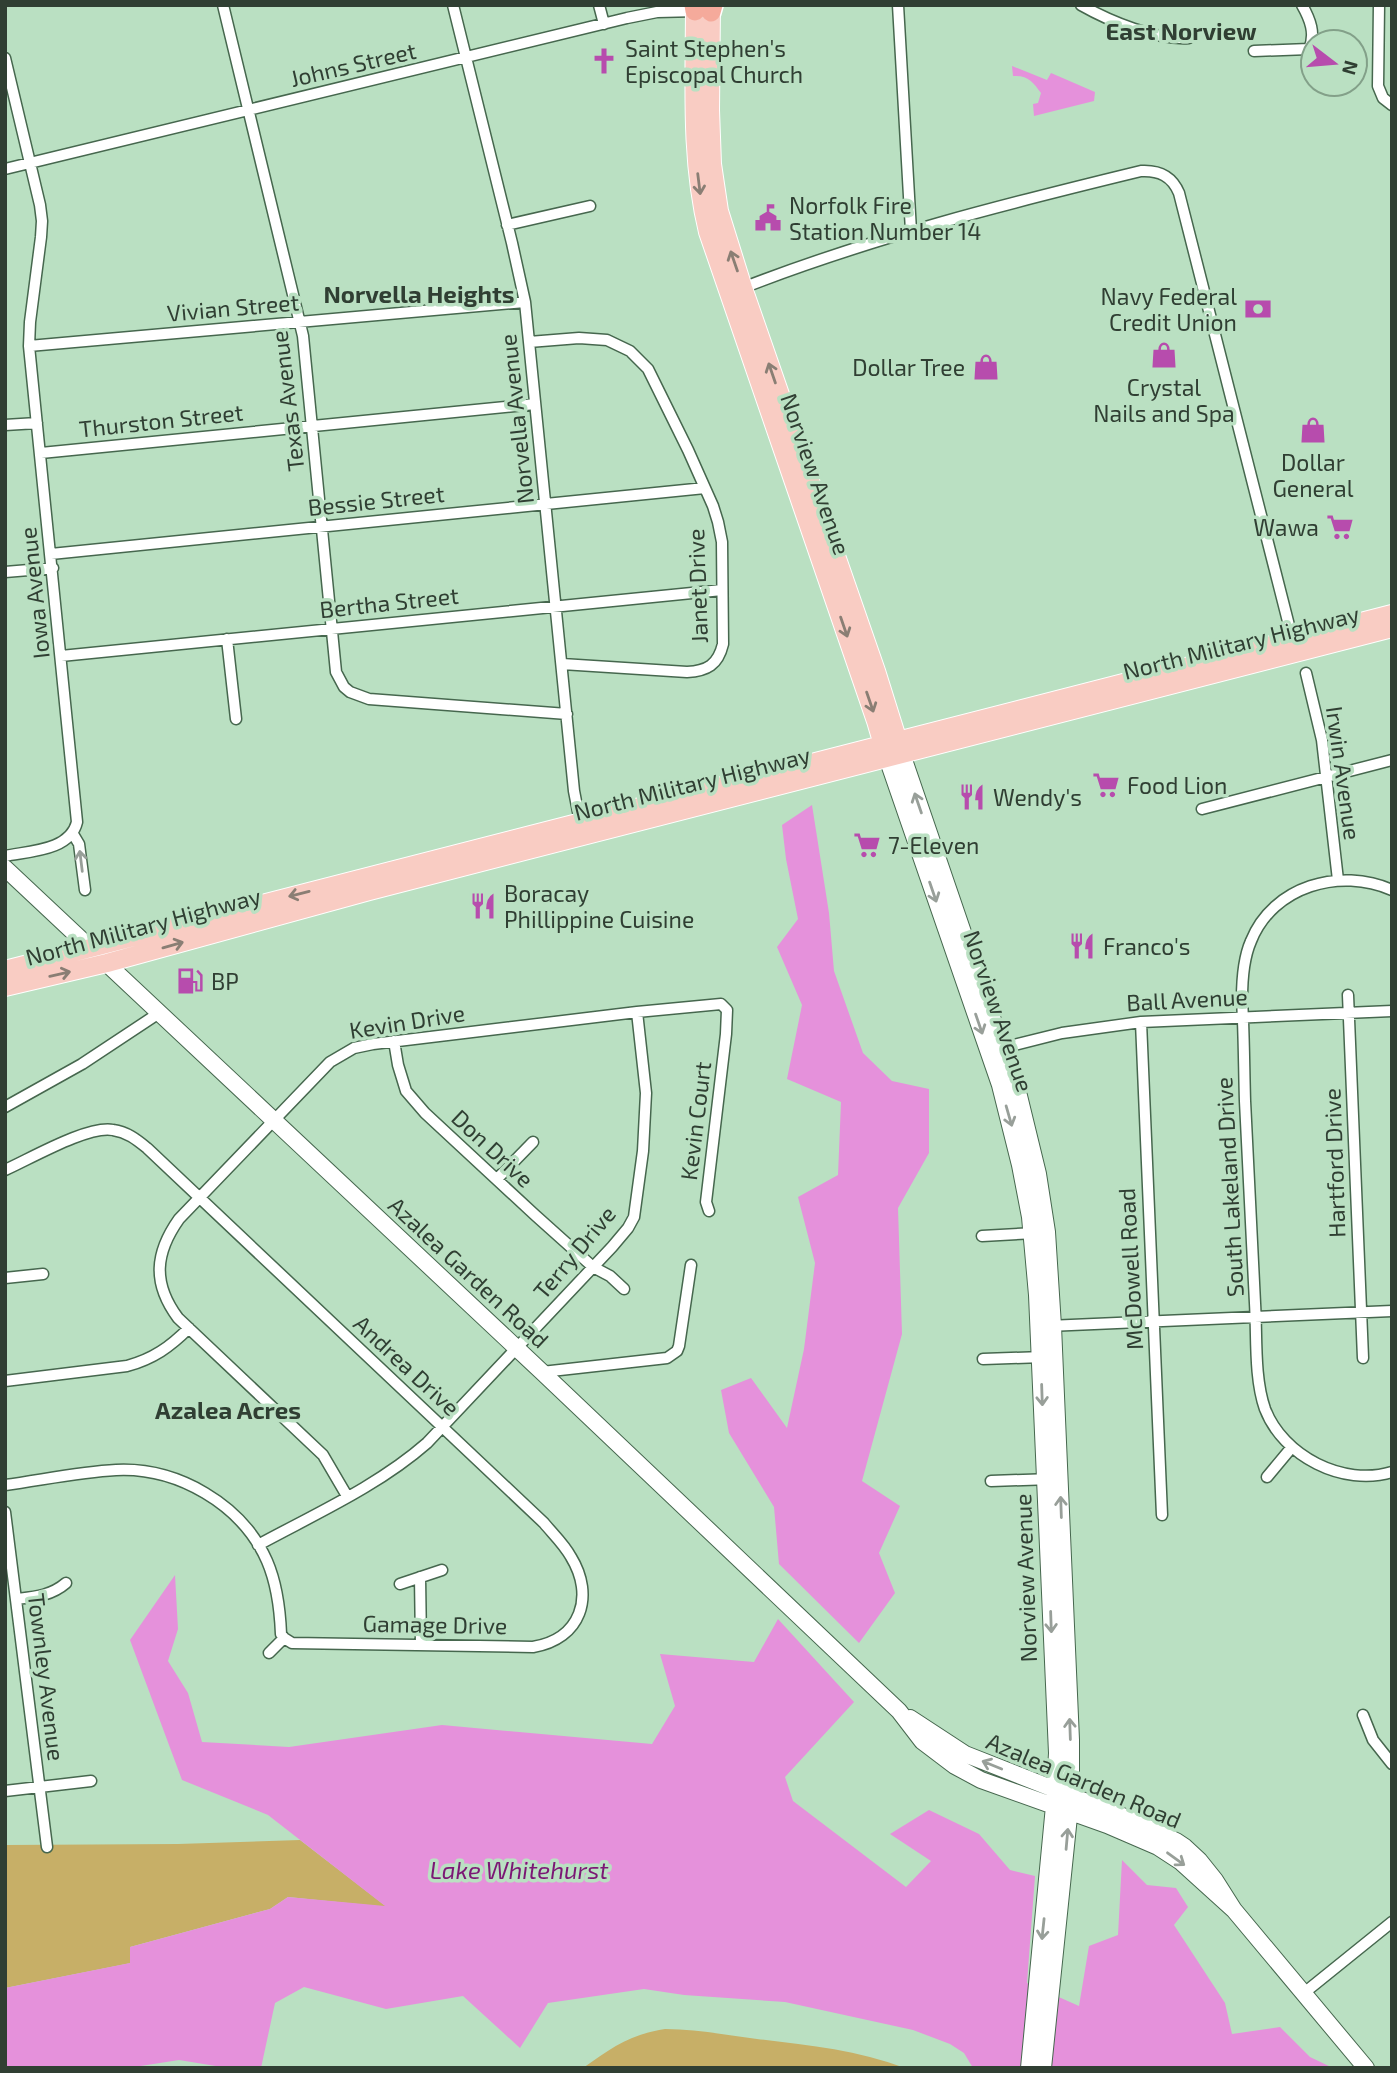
<svg xmlns="http://www.w3.org/2000/svg" width="1397" height="2073" font-family="'Exo 2',sans-serif">
	<style>
		.green { fill: #c7af67 }
		.water { fill: #e591db }
		.lines { fill: none; stroke-linecap: round; stroke-linejoin: round }
		.minor-casing { stroke: #46674e; stroke-width: 13 }
		.secondary-casing { stroke: #46674e; stroke-width: 18 }
		.primary-casing { stroke: #fff; stroke-width: 20 }
		.motorway-casing { stroke: #fff; stroke-width: 22 }
		.minor { stroke: #fff; stroke-width: 10 }
		.secondary { stroke: #fff; stroke-width: 16 }
		.primary { stroke: #f9ccc3; stroke-width: 18 }
		.motorway { stroke: #f5aa9b; stroke-width: 19 }
		.oneway { stroke: #8a7e74 }
		.oneway2 { stroke: #989f99 }
		.labels { text-anchor: middle; dominant-baseline: central; stroke-width: 7; stroke-linejoin: round; paint-order: stroke }
		.poi-label { font-size: 23px; fill: #303f33; stroke: #bae0c2; text-anchor: start }
		.street-label { font-size: 23px; fill: #303f33; stroke: #bae0c2 }
		.neighbourhood-label { font-size: 24px; font-weight: bold; fill: #303f33; stroke: #bae0c2 }
		.water-label { font-size: 24px; font-style: italic; fill: #7b1774; stroke: #bae0c2 }
	</style>
	<rect width="100%" height="100%" fill="#bae0c2"/>
	<path class="green" d="M300 1840 387 1907 288 1897 270 1909 130 1947 131 1963 5 1988V1845L178 1844Z
		M665 2029C696 2029 726 2035 757 2039 807 2045 857 2050 905 2068H583C611 2048 631 2034 665 2029Z"/>
	<path class="water" d="M1012 66 1047 80 1051 73 1095 92 1094 101 1034 116 1033 104 1038 103 1041 93C1033 82 1028 75 1013 76Z
		M812 805 829 913 834 971 863 1053 892 1081 929 1089V1153L898 1208 902 1334 862 1481 900 1506 879 1553 895 1593 859 1643 779 1564 774 1507 729 1433 721 1390 751 1378 787 1428 804 1349 815 1263 798 1197 838 1175 841 1102 787 1079 802 1005 777 947 798 919 786 859 782 825Z
		M175 1575 178 1629 168 1661 188 1693 202 1742 289 1747 442 1725 652 1744 675 1706 660 1654 754 1662 778 1619 854 1702 785 1777 793 1801 906 1887 931 1861 890 1834 929 1810 979 1834 1010 1870 1035 1876 1027 1983 1079 2006 1089 1946 1118 1935 1122 1860 1147 1885 1176 1888 1188 1907 1174 1925 1225 2003 1232 2034 1280 2027 1310 2057 1333 2068H973L964 2053 950 2044 913 2030 785 2002 684 1995 644 1989 548 2003 520 2048 463 1996 386 2009 304 1987 275 2003 261 2068H228L179 2060 128 2068H5V1988L130 1963V1947L270 1909 288 1897 385 1906 268 1815 182 1780 130 1640Z"/>
	<g class="lines">
		<g class="minor-casing">
			<path id="minor" d="M223 5 303 336 336 672 344 687 350 692 369 699 567 714
				M453 5 512 243 525 302 574 791 581 827
				M599 5 604 24
				M898 5 911 231
				M1081 5C1111 22 1155 40 1189 38
				M1379 5 1378 86 1383 98 1392 105
				M1254 51 1309 49C1316 34 1310 19 1302 5
				M5 58 40 205 42 221 41 237 30 322 29 346 77 822C70 851 29 851 5 856
				M5 169 627 18 657 12 698 11
				M507 225 590 206
				M740 289C870 238 1005 204 1141 171 1159 170 1172 176 1179 193L1294 645
				M529 342 579 338 607 340 630 351 648 369 688 450 713 506 718 522 722 542 723 644C718 665 707 671 687 672L562 664
				M29 346 525 302
				M5 425 37 423
				M41 453 535 404
				M51 554 705 488
				M5 572 53 568
				M227 639 236 719
				M61 656 722 590
				M1306 673 1322 740 1338 880
				M1202 809 1392 760
				M73 834 79 844 85 890
				M1392 890C1340 867 1273 886 1251 941 1243 959 1242 980 1242 999 1244 1033 1244 1067 1245 1101 1248 1168 1251 1235 1255 1303 1257 1336 1254 1378 1265 1409 1283 1456 1343 1487 1392 1472
				M1348 995 1363 1358
				M1141 1022 1162 1515
				M394 1041 398 1065 406 1091 425 1113 535 1215 593 1267 610 1276 624 1289
				M998 1049 1062 1033 1141 1022 1392 1011
				M5 1107 82 1064 159 1013
				M5 1170C30 1159 88 1125 113 1130 127 1132 136 1139 147 1148L544 1523C553 1534 564 1544 571 1557 595 1596 581 1639 533 1647L292 1643 284 1638 281 1634C280 1609 277 1584 267 1561 242 1504 177 1467 116 1470 79 1472 42 1480 5 1485
				M497 1179 533 1142
				M982 1236 1035 1233
				M5 1278 43 1274
				M1048 1326 1392 1311
				M983 1359 1043 1357
				M542 1372 667 1358 677 1351 679 1346 691 1265
				M5 1381 127 1366C153 1359 170 1347 189 1328
				M1267 1477 1292 1447
				M991 1481 1052 1479
				M347 1496 323 1455 178 1318C152 1283 155 1253 179 1219L330 1062 354 1048 373 1044 637 1012 721 1004 727 1010 726 1034 706 1202 709 1211
				M5 1512 47 1847
				M258 1545C315 1514 378 1486 427 1443L612 1247 628 1228 634 1217 643 1151 646 1093 637 1012
				M420 1577 421 1644
				M400 1584 442 1570
				M16 1599C34 1597 51 1596 66 1583
				M269 1653 284 1638
				M1363 1715 1373 1740 1392 1764
				M5 1791 91 1781
				M1304 1993 1392 1922"/>
		</g>
		<g class="secondary-casing">
			<path id="secondary" d="M902 754 1019 1096 1038 1174 1047 1232 1053 1326 1062 1535 1071 1740V1797L1043 2068
				M887 758 1000 1085 1020 1165 1030 1217 1037 1295 1057 1753 1054 1806 1029 2068
				M5 868 542 1372 899 1711 922 1741 955 1766 981 1780 1107 1825 1158 1847 1181 1862 1234 1910
				M910 1718 965 1754 1130 1819 1176 1841 1185 1847 1199 1860 1215 1880 1234 1910 1366 2068"/>
		</g>
		<g class="primary-casing">
			<path id="primary" d="M695 5C695 81 690 158 708 232L876 721 886 755
				M711 5 710 110 712 164 719 211 743 288 876 671 901 751
				M5 970 1392 614
				M5 987 107 963 369 891 1392 628"/>
		</g>
		<g class="motorway-casing">
			<path id="motorway" d="M694 5 695 11
				M711 12 713 5"/>
		</g>
		<use href="#minor" class="minor"/>
		<use href="#secondary" class="secondary"/>
		<use href="#primary" class="primary"/>
		<use href="#motorway" class="motorway"/>
	</g>
	<defs><path id="oneway-shaft" d="M-6 0H5M1.5-3L5.5 0L1.5 3" fill="none" stroke-width="1.6" stroke-linecap="round" stroke-linejoin="round" transform="scale(1.75)"/></defs>
	<g class="oneway">
		<use href="#oneway-shaft" transform="translate(699 184) rotate(83)"/>
		<use href="#oneway-shaft" transform="translate(734 261) rotate(-109)"/>
		<use href="#oneway-shaft" transform="translate(772 373) rotate(-109)"/>
		<use href="#oneway-shaft" transform="translate(844 627) rotate(71)"/>
		<use href="#oneway-shaft" transform="translate(870 702) rotate(71)"/>
		<use href="#oneway-shaft" transform="translate(299 894) rotate(166)"/>
		<use href="#oneway-shaft" transform="translate(173 945) rotate(-16)"/>
		<use href="#oneway-shaft" transform="translate(60 974) rotate(-13)"/>
	</g>
	<g class="oneway2">
		<use href="#oneway-shaft" transform="translate(918 803) rotate(-109)"/>
		<use href="#oneway-shaft" transform="translate(81 861) rotate(-97)"/>
		<use href="#oneway-shaft" transform="translate(933 892) rotate(71)"/>
		<use href="#oneway-shaft" transform="translate(979 1024) rotate(71)"/>
		<use href="#oneway-shaft" transform="translate(1009 1116) rotate(74)"/>
		<use href="#oneway-shaft" transform="translate(1042 1395) rotate(88)"/>
		<use href="#oneway-shaft" transform="translate(1061 1507) rotate(-92)"/>
		<use href="#oneway-shaft" transform="translate(1051 1622) rotate(88)"/>
		<use href="#oneway-shaft" transform="translate(1070 1729) rotate(-92)"/>
		<use href="#oneway-shaft" transform="translate(992 1765) rotate(-158)"/>
		<use href="#oneway-shaft" transform="translate(1067 1839) rotate(-85)"/>
		<use href="#oneway-shaft" transform="translate(1176 1859) rotate(36)"/>
		<use href="#oneway-shaft" transform="translate(1043 1929) rotate(96)"/>
	</g>
	<defs>
		<g id="church-bare" transform="scale(2.1)"><path d="M-1.2-6h2.4v3.5h3.3v2.4h-3.3V6h-2.4V-.1h-3.3v-2.4h3.3Z" fill="#b74cad" stroke="#bae0c2" stroke-width="2.5" paint-order="stroke"/></g>
		<g id="civic-bare" transform="scale(2.1)"><path d="M-.6-6.5H3V-4.5H.6V-3L4-1V1h2V6H-6V1h2V-1L-.6-3ZM-1.2 2.5V6h2.4V2.5Z" fill="#b74cad" stroke="#bae0c2" stroke-width="2.5" paint-order="stroke"/></g>
		<g id="bank-bare" transform="scale(2.1)"><path d="M-6-4H6V4H-6ZM0-2.3a2.3 2.3 0 1 0 0 4.6a2.3 2.3 0 1 0 0-4.6Z" fill="#b74cad" stroke="#bae0c2" stroke-width="2.5" paint-order="stroke"/></g>
		<g id="shop-bare" transform="scale(2.1)"><path d="M-5-2.5h2.3a2.7 3.5 0 0 1 5.4 0H5L5.5 6h-11ZM-1.5-2.5h3a1.5 2.3 0 0 0-3 0Z" fill="#b74cad" stroke="#bae0c2" stroke-width="2.5" paint-order="stroke"/></g>
		<g id="supermarket-bare" transform="scale(2.1)"><path d="M-6-5.5h2.5l.6 2H6L4.5 2H-2.5L-4.4-4H-6ZM-1.5 3.2a1.3 1.3 0 1 0 .1 0ZM3 3.2a1.3 1.3 0 1 0 .1 0Z" fill="#b74cad" stroke="#bae0c2" stroke-width="2.5" paint-order="stroke"/></g>
		<g id="restaurant-bare" transform="scale(2.1)"><path d="M-5-6h1v4h1v-4h1v4h1v-4h1v5L-1.5 .5V6h-2V.5L-5-1ZM5-6V6H3V1.5H1.5Q1.5-4 5-6Z" fill="#b74cad" stroke="#bae0c2" stroke-width="2.5" paint-order="stroke"/></g>
		<g id="fuel-bare" transform="scale(2.1)"><path d="M-5.5-6h7V0h2V4h1.3V-2.5L3-4.5l.8-.8L6-3V5H2.5V1h-1V6h-7ZM-4.2-4.7v3.2H.2V-4.7Z" fill="#b74cad" stroke="#bae0c2" stroke-width="2.5" paint-order="stroke"/></g>
	</defs>
	<g fill-rule="evenodd">
		<use href="#church-bare" x="604" y="61"/>
		<use href="#civic-bare" x="768" y="218"/>
		<use href="#bank-bare" x="1258" y="309"/>
		<use href="#shop-bare" x="1164" y="355"/>
		<use href="#shop-bare" x="986" y="367"/>
		<use href="#shop-bare" x="1313" y="430"/>
		<use href="#supermarket-bare" x="1340" y="527"/>
		<use href="#supermarket-bare" x="1106" y="785"/>
		<use href="#restaurant-bare" x="972" y="797"/>
		<use href="#supermarket-bare" x="867" y="845"/>
		<use href="#restaurant-bare" x="483" y="906"/>
		<use href="#restaurant-bare" x="1082" y="946"/>
		<use href="#fuel-bare" x="190" y="981"/>
	</g>
	<g class="labels">
		<g class="poi-label">
			<text x="625" y="48">Saint Stephen's<tspan x="625" dy="26">Episcopal Church</tspan></text>
			<text x="789" y="205">Norfolk Fire<tspan x="789" dy="26">Station Number 14</tspan></text>
			<text x="1237" y="296" text-anchor="end">Navy Federal<tspan x="1237" dy="26">Credit Union</tspan></text>
			<text x="965" y="367" text-anchor="end">Dollar Tree</text>
			<text x="1164" y="387" text-anchor="middle">Crystal<tspan x="1164" dy="26">Nails and Spa</tspan></text>
			<text x="1313" y="462" text-anchor="middle">Dollar<tspan x="1313" dy="26">General</tspan></text>
			<text x="1319" y="527" text-anchor="end">Wawa</text>
			<text x="1127" y="785">Food Lion</text>
			<text x="993" y="797">Wendy's</text>
			<text x="888" y="845">7-Eleven</text>
			<text x="504" y="893">Boracay<tspan x="504" dy="26">Phillippine Cuisine</tspan></text>
			<text x="1103" y="946">Franco's</text>
			<text x="211" y="981">BP</text>
		</g>
		<g class="street-label">
			<text transform="translate(353 64) rotate(-13)">Johns Street</text>
			<text transform="translate(233 307) rotate(-5)">Vivian Street</text>
			<text transform="translate(287 401) rotate(-97)">Texas Avenue</text>
			<text transform="translate(516 419) rotate(-96)">Norvella Avenue</text>
			<text transform="translate(161 420) rotate(-6)">Thurston Street</text>
			<text transform="translate(816 474) rotate(71)">Norview Avenue</text>
			<text transform="translate(376 500) rotate(-6)">Bessie Street</text>
			<text transform="translate(697 586) rotate(-92)">Janet Drive</text>
			<text transform="translate(34 593) rotate(-96)">Iowa Avenue</text>
			<text transform="translate(389 602) rotate(-6)">Bertha Street</text>
			<text transform="translate(1241 642) rotate(-14)">North Military Highway</text>
			<text transform="translate(1344 773) rotate(82)">Irwin Avenue</text>
			<text transform="translate(692 783) rotate(-14)">North Military Highway</text>
			<text transform="translate(143 926) rotate(-15)">North Military Highway</text>
			<text transform="translate(1187 999) rotate(-3)">Ball Avenue</text>
			<text transform="translate(999 1011) rotate(71)">Norview Avenue</text>
			<text transform="translate(407 1021) rotate(-9)">Kevin Drive</text>
			<text transform="translate(695 1121) rotate(-83)">Kevin Court</text>
			<text transform="translate(493 1148) rotate(43)">Don Drive</text>
			<text transform="translate(1334 1163) rotate(-92)">Hartford Drive</text>
			<text transform="translate(1229 1187) rotate(-93)">South Lakeland Drive</text>
			<text transform="translate(574 1252) rotate(-50)">Terry Drive</text>
			<text transform="translate(1130 1269) rotate(-93)">McDowell Road</text>
			<text transform="translate(469 1272) rotate(43)">Azalea Garden Road</text>
			<text transform="translate(407 1365) rotate(43)">Andrea Drive</text>
			<text transform="translate(1025 1578) rotate(-92)">Norview Avenue</text>
			<text transform="translate(435 1624) rotate(1)">Gamage Drive</text>
			<text transform="translate(47 1677) rotate(83)">Townley Avenue</text>
			<text transform="translate(1084 1780) rotate(23)">Azalea Garden Road</text>
		</g>
		<g class="neighbourhood-label">
			<text x="1181" y="30">East Norview</text>
			<text x="419" y="293">Norvella Heights</text>
			<text x="228" y="1409">Azalea Acres</text>
		</g>
		<g class="water-label">
			<text x="519" y="1869">Lake Whitehurst</text>
		</g>
	</g>
	<rect width="1397" height="2073" fill="none" stroke="#303f33" stroke-width="14"/>
	<g transform="translate(1334 63) rotate(106)"><circle r="33" fill="#bae0c2" stroke="#83a089" stroke-width="2"/>
	<path d="M0-5L12 26L0 18L-12 26Z" fill="#b74cad"/>
	<text y="-10" font-size="19" font-weight="bold" text-anchor="middle" fill="#303f33">N</text>
	</g>
</svg>
